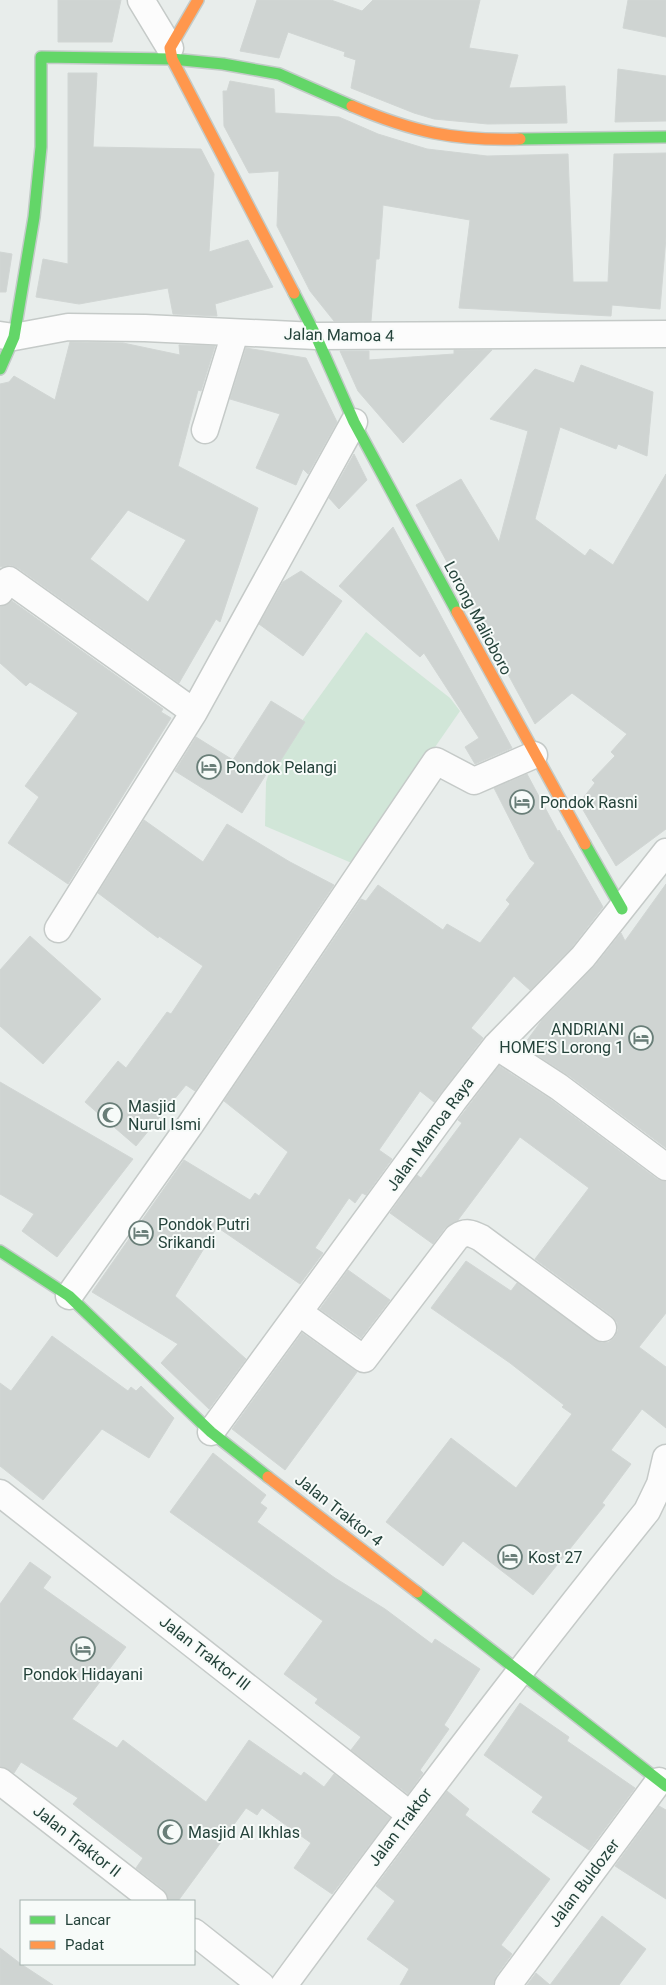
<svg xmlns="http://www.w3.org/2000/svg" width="666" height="1985" font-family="Roboto,sans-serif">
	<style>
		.green { fill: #d1e6d8 }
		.building { fill: #cfd4d2; stroke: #d1d6d4; fill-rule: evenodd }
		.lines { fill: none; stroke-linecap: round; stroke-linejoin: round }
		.street-casing { stroke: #c5cac8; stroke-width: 29 }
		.fast-casing { stroke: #c3cbc8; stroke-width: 14 }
		.slow-casing { stroke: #c3cbc8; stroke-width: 14 }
		.street { stroke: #fcfcfc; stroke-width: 26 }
		.fast { stroke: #63d668; stroke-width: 11 }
		.slow { stroke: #ff974d; stroke-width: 11 }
		.labels { text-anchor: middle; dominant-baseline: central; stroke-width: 4; stroke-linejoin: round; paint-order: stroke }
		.street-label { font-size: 16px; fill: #24423a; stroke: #f7fbf9 }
		.poi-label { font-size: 16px; fill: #24423a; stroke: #f7fbf9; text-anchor: start }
	</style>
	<rect width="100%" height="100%" fill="#e8edeb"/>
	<path class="green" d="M366 632 450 698 460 711 354 864 265 826 266 782 273 761Z"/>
	<path class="building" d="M58 0H121L112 42H58Z
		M257 0H331L362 11 373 0H480L469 48 518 55 509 88 565 86 567 123 488 124 434 119 414 113 351 88 356 60 344 56 345 52 288 32 279 58 240 51Z
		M628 0H666V37L623 28Z
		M618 69 666 76V121L615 122Z
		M68 73H97L93 147 201 149 214 174 209 252 248 240 273 287 215 304 217 316 173 314 168 288 79 304 36 297 43 259 68 264Z
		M230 81 274 89 275 113 339 117 378 134 427 149 487 156 568 154 573 282H608L614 154 666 153V237L660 309 612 305 611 316 459 308 470 220 383 205 379 259H376L371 321H334L310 291 277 226 279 171 249 173 224 126 223 91H227Z
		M0 252 12 254 6 292H0Z
		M70 342 123 343 180 355 179 345 215 346 201 391 198 390 178 466 258 508 220 622 216 619 179 683 18 568 10 565 0 567V384L9 382 14 376 55 400ZM128 510 186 540 148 602 90 559Z
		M246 348 306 358 337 422 308 474 303 469 296 485 256 468 280 414 230 399Z
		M454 350H492L403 443 358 391 340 351H369V360L454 354Z
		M581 365 653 392 647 456 618 444 616 449 560 427 535 519 585 556 590 549 613 565 666 474V829L616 866 579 803 595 783 592 780 615 756 611 752 627 734 572 693 535 724 416 505 461 479 499 542 528 431 490 419 535 369 574 383Z
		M354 454 367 480 339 509 329 498Z
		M393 527 512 748 475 764 465 747 479 738 424 653 420 657 339 586Z
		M301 571 342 601 303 656 259 624 283 582Z
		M12 601 163 709 161 712 171 718 68 884 8 843 39 797 25 786 78 713 30 682 26 686 0 663V607Z
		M271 701 305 722 274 771 270 768 242 813 175 771 196 737 233 760Z
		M527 774 558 832 559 830 603 907 572 947 530 990 514 976 471 1028 483 1038 434 1102 420 1091 379 1150 392 1159 366 1195 362 1193 355 1203 349 1198 315 1248 323 1253 300 1284 217 1227 175 1296 246 1359 209 1409 161 1363 178 1344 92 1292 184 1160 250 1200 255 1193 259 1196 288 1152 224 1101 361 899 366 901 378 885 443 930 447 924 480 943 510 904 506 900 535 863 530 859 494 788Z
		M144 820 203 862 227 824 290 862 334 885 195 1091 186 1085 136 1146 85 1102 118 1061 126 1068 167 1012 171 1014 203 966 159 936 158 938 98 893Z
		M666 884V1148L568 1075 523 1046 542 1020 594 967 621 933 625 941Z
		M30 936 101 999 43 1064 0 1026V970Z
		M499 1066 550 1099 657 1179 666 1182V1313L639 1347 666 1367V1428L642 1409 611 1450 631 1464 602 1503 605 1505 533 1595 463 1541 443 1566 386 1522 451 1438 516 1488 572 1414 562 1407 564 1405 510 1363 431 1308 466 1261 511 1291 517 1283 595 1340 602 1343 609 1342 615 1337 618 1330 617 1322 612 1316 535 1259 589 1188 520 1137 458 1220 445 1228 433 1244 390 1213 417 1175 421 1178 462 1123 458 1120Z
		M0 1082 133 1159 57 1257 22 1231 34 1214 0 1194Z
		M348 1270 390 1300 361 1338 320 1309Z
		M302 1333 357 1372 285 1470 232 1429Z
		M52 1336 128 1391 131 1387 136 1391 141 1386 174 1418 149 1458 102 1429 43 1500 0 1466V1383L11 1391Z
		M213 1453 266 1495 260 1503 267 1508 257 1522 335 1578 385 1609 432 1644 435 1639 480 1669 444 1725 449 1729 420 1770 423 1773 408 1794 351 1750 361 1737 315 1703 318 1699 284 1674 323 1621 170 1512Z
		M30 1562 51 1577 43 1588 126 1647 72 1719 117 1748 123 1740 206 1802 249 1740 301 1776 304 1772 324 1787 334 1774 390 1818 332 1894 294 1868 311 1843 262 1808 257 1815 246 1808 178 1901H169L163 1889 136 1868 143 1858 73 1804 78 1798 21 1762 14 1773 0 1766V1604Z
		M520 1703 569 1737 567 1741 635 1788 589 1850 532 1812 543 1797 484 1755Z
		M447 1791 469 1809 465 1815 550 1879 501 1945 512 1954 496 1976 493 1985H400L409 1969 367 1939 395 1901 376 1886Z
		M659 1806 666 1810V1899L615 1866Z
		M602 1916 646 1949 619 1985H527L536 1973 550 1985Z
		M0 1948 21 1964 53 1985H0Z"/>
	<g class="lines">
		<g class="street-casing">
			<path id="street" d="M141 0 170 48
				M0 335 14 337 68 327 145 328 316 336 666 334
				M205 430 235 333
				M0 592 9 580 194 712
				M58 929 194 712 354 422
				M496 1046 559 1087 666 1167
				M69 1296 190 1125 436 761 474 781 534 755
				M300 1313 364 1359 457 1237C466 1231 471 1233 481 1238L603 1328
				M211 1432 454 1100 496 1046 583 957 666 852
				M0 1493 409 1814
				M0 1781 154 1901
				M194 1932 261 1985
				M284 1985C402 1824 522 1666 647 1511L660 1484 666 1458
				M508 1985 659 1781"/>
		</g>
		<g class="fast-casing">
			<path id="fast" d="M520 139 666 137
				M294 293 316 336 354 422 457 612
				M0 369 14 337 34 217 41 147V57L172 59 223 64 279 74 352 106
				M585 844 622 909
				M0 1251 69 1296 211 1432 268 1477
				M417 1592 666 1786"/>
		</g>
		<g class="slow-casing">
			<path id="slow" d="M198 0 170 48 172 59 294 293
				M352 106C413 132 454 141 520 139
				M457 612 585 844
				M268 1477 417 1592"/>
		</g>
		<use href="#street" class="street"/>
		<use href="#fast" class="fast"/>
		<use href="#slow" class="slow"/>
	</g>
	<defs>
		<g id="hotel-ring" transform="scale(1.25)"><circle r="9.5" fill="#f7fbf9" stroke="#697e78" stroke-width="1.5"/><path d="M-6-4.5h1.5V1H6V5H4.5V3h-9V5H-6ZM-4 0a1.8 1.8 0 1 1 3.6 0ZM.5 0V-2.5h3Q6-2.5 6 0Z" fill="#697e78"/></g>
		<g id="mosque-ring" transform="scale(1.25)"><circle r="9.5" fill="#f7fbf9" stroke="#697e78" stroke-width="1.5"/><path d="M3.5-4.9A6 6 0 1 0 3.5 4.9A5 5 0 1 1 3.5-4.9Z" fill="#697e78"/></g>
	</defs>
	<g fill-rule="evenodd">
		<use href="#hotel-ring" x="209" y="767"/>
		<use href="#hotel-ring" x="522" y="802"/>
		<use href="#hotel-ring" x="641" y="1038"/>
		<use href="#mosque-ring" x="110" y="1115"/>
		<use href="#hotel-ring" x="141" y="1233"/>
		<use href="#hotel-ring" x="510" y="1557"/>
		<use href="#hotel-ring" x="83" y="1649"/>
		<use href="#mosque-ring" x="170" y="1832"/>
	</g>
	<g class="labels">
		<g class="street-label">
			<text transform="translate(339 335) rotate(1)">Jalan Mamoa 4</text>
			<text transform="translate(478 618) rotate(62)">Lorong Malioboro</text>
			<text transform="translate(430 1134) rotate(-54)">Jalan Mamoa Raya</text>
			<text transform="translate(339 1510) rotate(38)">Jalan Traktor 4</text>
			<text transform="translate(205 1653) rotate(38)">Jalan Traktor III</text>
			<text transform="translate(400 1827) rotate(-53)">Jalan Traktor</text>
			<text transform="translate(77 1841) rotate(38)">Jalan Traktor II</text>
			<text transform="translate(584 1883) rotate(-53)">Jalan Buldozer</text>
		</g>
		<g class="poi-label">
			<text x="226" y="767">Pondok Pelangi</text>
			<text x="540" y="802">Pondok Rasni</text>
			<text x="624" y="1029" text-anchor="end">ANDRIANI<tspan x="624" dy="18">HOME'S Lorong 1</tspan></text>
			<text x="128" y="1106">Masjid<tspan x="128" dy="18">Nurul Ismi</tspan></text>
			<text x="158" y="1224">Pondok Putri<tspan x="158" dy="18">Srikandi</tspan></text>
			<text x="528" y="1557">Kost 27</text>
			<text x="83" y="1674" text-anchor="middle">Pondok Hidayani</text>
			<text x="188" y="1832">Masjid Al Ikhlas</text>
		</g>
	</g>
	<rect x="20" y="1900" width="175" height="65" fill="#f7fbf9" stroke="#a3b1ad"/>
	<rect x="30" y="1916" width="25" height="8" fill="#63d668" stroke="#a3b1ad"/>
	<text x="65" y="1925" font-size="15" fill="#24423a">Lancar</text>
	<rect x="30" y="1941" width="25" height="8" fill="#ff974d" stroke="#a3b1ad"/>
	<text x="65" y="1950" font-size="15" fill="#24423a">Padat</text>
</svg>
